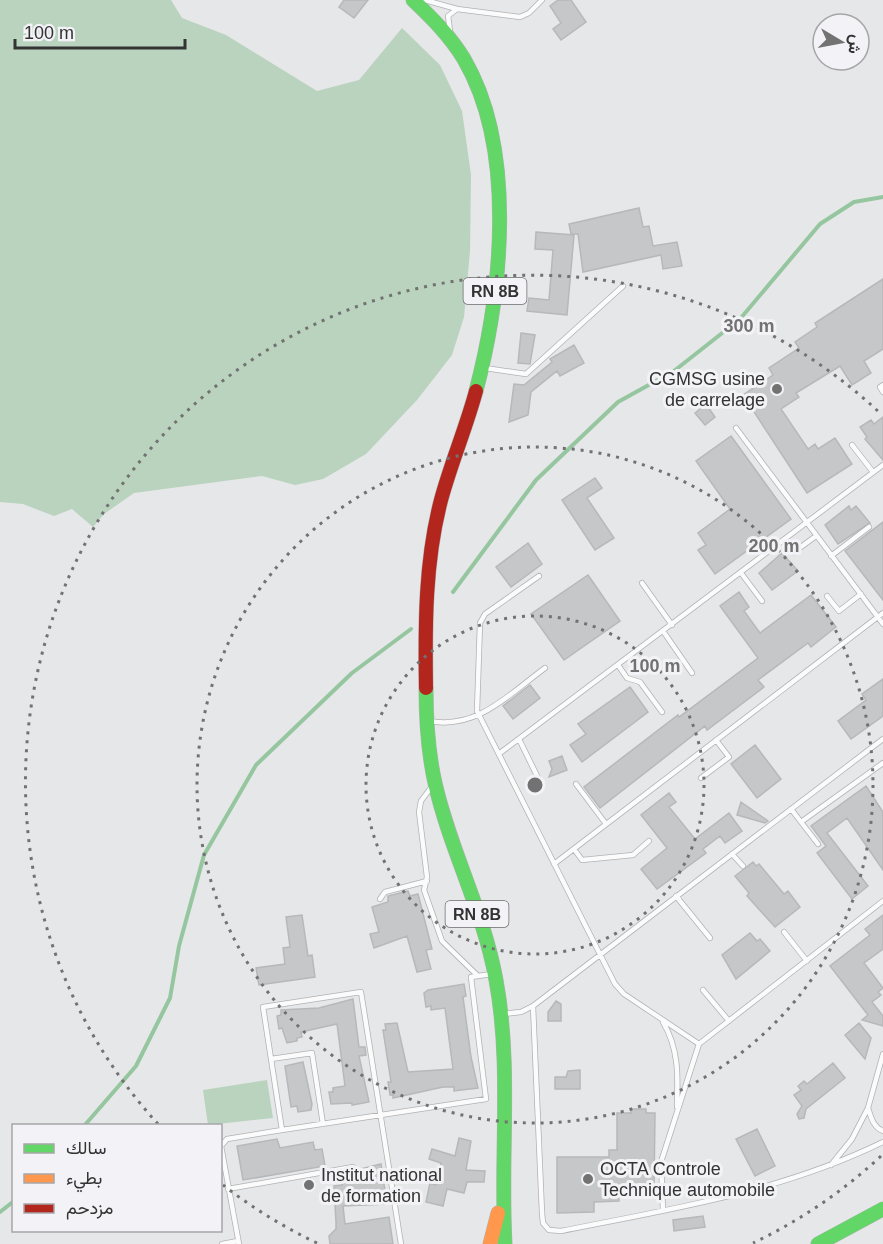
<svg xmlns="http://www.w3.org/2000/svg" width="883" height="1244" font-family="Arial,Vazirmatn,sans-serif">
	<style>
		.green { fill: #b9d3be }
		.lines { fill: none; stroke-linecap: round; stroke-linejoin: round }
		.stream { stroke: #96c69f; stroke-width: 4 }
		.building { fill: #c6c7c8; stroke: #b7b8b9; stroke-width: 1.5 }
		.lane-casing { stroke: #b1b2b3; stroke-width: 6 }
		.fast-casing { stroke: #b1b2b3; stroke-width: 15 }
		.slow-casing { stroke: #b1b2b3; stroke-width: 15 }
		.jam-casing { stroke: #b1b2b3; stroke-width: 15 }
		.lane { stroke: #fbfbfc; stroke-width: 4.5 }
		.fast { stroke: #63d668; stroke-width: 14 }
		.slow { stroke: #ff974d; stroke-width: 14 }
		.jam { stroke: #b3261e; stroke-width: 14 }
		.ring { fill: none; stroke: #727273; stroke-width: 3; stroke-dasharray: 3 6 }
		.poi-dot { fill: #727273; stroke: #f3f3f7; stroke-width: 2 }
		.labels { text-anchor: middle; dominant-baseline: central; stroke-width: 6; stroke-linejoin: round; paint-order: stroke }
		.shield { fill: #f3f3f7; stroke: #6d6d6e; stroke-width: 1.5 }
		.shield-label { font-size: 16px; font-weight: bold; fill: #333334 }
		.poi-label { font-size: 18px; fill: #333334; stroke: #f3f3f7; text-anchor: start }
		.centre { fill: #727273; stroke: #f3f3f7; stroke-width: 3 }
		.ring-label { font-size: 18px; text-anchor: middle; font-weight: bold; fill: #727273; stroke: #f3f3f7; stroke-width: 6; stroke-linejoin: round; paint-order: stroke }
	</style>
	<rect width="100%" height="100%" fill="#e6e7e8"/>
	<path class="green" d="M0 0H171L182 18 226 35 317 91 359 80 402 28 440 65 462 111 471 175 470 251 464 317 452 355 417 400 366 454 323 479 295 485 262 476 134 493 104 514 93 527 72 509 54 516 23 504 0 502Z
		M267 1080 273 1118 208 1125 203 1090Z"/>
	<g class="lines">
		<path class="stream" d="M453 592 536 480 618 402 674 371 740 319 820 224 854 202 883 197
			M84 1126 136 1066 170 998 179 946 204 855 256 765 352 673 411 629
			M0 1212 14 1201"/>
	</g>
	<path class="building" d="M344 0H368L354 18 339 7Z
		M558 0H571L586 22 561 40 553 29 561 23 550 6Z
		M639 208 643 227 649 226 653 246 677 242 682 266 663 269 661 255 583 272 578 234H571L569 224Z
		M536 232 574 235 567 315 527 311 529 298 549 300 553 250 535 249Z
		M883 279V349L864 361 871 373 852 385 840 366 796 393 799 397 781 409 808 449 815 444 818 449 835 438 852 464 807 493 743 395 773 375 769 368 799 348 795 342 817 327 815 323Z
		M521 333 535 335 530 364 518 363Z
		M574 345 584 363 560 376 557 371 531 392 528 415 509 422 514 384 524 385 552 362 550 359Z
		M706 404 715 417 705 425 695 413Z
		M883 417V460L865 439 867 437 860 427 871 420 874 424Z
		M731 436 791 519 715 574 698 550 706 545 698 533 730 509 696 461Z
		M595 478 602 488 587 498 614 538 595 550 562 500Z
		M849 506 851 510 856 506 870 523 838 544 825 525Z
		M883 522V600L845 551Z
		M528 543 542 564 511 587 496 567Z
		M782 553 798 571 772 590 759 573Z
		M588 575 620 621 564 660 531 614Z
		M739 592 749 607 744 611 760 633 811 595 836 627 811 647 808 643 758 680 764 687 707 730 705 726 600 808 584 787 678 715 679 717 758 658 720 606Z
		M883 679V716L851 739 838 721 866 700 862 694Z
		M530 685 540 698 513 719 503 706Z
		M630 687 648 712 582 762 570 745 586 734 578 724Z
		M755 745 781 779 757 798 731 764Z
		M562 756 567 770 549 777 552 769 549 761Z
		M866 786 883 812V870L847 818 827 833 868 886 852 899 817 853 826 846 811 826Z
		M669 793 676 802 669 807 695 839 729 813 742 831 725 843 720 836 703 849 706 853 657 889 641 869 667 848 641 815Z
		M741 802 768 821 765 823 737 815Z
		M753 862 756 866 759 864 784 894 788 891 800 907 775 927 747 896 749 893 735 876Z
		M408 891 410 896 418 894 432 949 426 950 431 969 417 972 407 936 374 948 370 934 379 932 372 907 388 902V896Z
		M302 915 308 956 312 955 315 977 259 985 256 968 285 964 283 948 290 947 286 917Z
		M883 915V949L864 963 883 988 878 992 881 995 872 1002 883 1016V1026L862 1020 868 1015 830 966 870 935 865 929Z
		M750 933 757 941 760 939 770 951 736 979 722 955Z
		M464 984 466 996 463 997 471 1057 478 1088 454 1091V1087H443L393 1098V1095H390L388 1082H391L383 1030H386L385 1024 397 1023 408 1072 453 1069 445 1008 431 1010V1006L426 1007 424 993 428 990Z
		M353 999 359 1047H365L366 1055 359 1056 369 1102 352 1105V1103L331 1104 329 1092H333V1088L345 1086 337 1024 301 1032 302 1037 297 1038V1041L287 1043 282 1028 279 1029 277 1016 281 1015V1010L319 1008Z
		M556 1001 561 1004V1021H548V1012Z
		M859 1023 871 1038 865 1059 845 1035Z
		M303 1062 312 1104 311 1110 298 1112 297 1106 291 1107 285 1066Z
		M833 1063 845 1078 806 1109 804 1118 799 1119 797 1114 802 1106 794 1095 801 1090 798 1086 804 1081 807 1084Z
		M580 1070V1089H555V1077H566L568 1071Z
		M631 1109H646V1113H655L654 1190H618L619 1201 594 1202V1212L557 1213V1157H609V1150H617V1113H631Z
		M757 1129 775 1166 755 1176 736 1139Z
		M459 1138 471 1141 466 1170 485 1171 484 1182H467L464 1193 447 1189 443 1206 426 1202 430 1183 436 1185 441 1163 429 1159 432 1149 455 1156Z
		M277 1139 280 1148 313 1142 315 1150 322 1149 325 1166 243 1180 237 1146Z
		M381 1164 387 1204 343 1206 345 1224 389 1217 393 1244H330L329 1236 336 1229V1222L334 1186 342 1185 340 1174Z
		M703 1216 705 1227 674 1231 673 1220Z"/>
	<g class="lines">
		<g class="lane-casing">
			<path id="lane" d="M425 0 457 9 520 17 529 13 542 0
				M450 31 448 16 457 9
				M485 368 526 374 623 286
				M883 385 880 387 883 392
				M736 428 883 624
				M852 445 873 472
				M794 552 816 536
				M831 556 869 527
				M741 573 762 601
				M539 576 485 614 480 623 477 711 615 984 624 994 699 1044
				M642 583 672 625
				M827 596 839 611 861 594
				M663 631 692 673
				M618 665 627 678 640 682 662 712
				M429 721C477 730 508 695 545 668
				M519 739 541 784
				M500 753 883 465
				M701 778 729 757 716 740
				M576 784 606 824
				M433 785 421 801 419 812 427 877 424 890 442 941 478 976
				M791 809 818 844
				M801 822 883 763
				M574 849 582 860 633 855 649 841
				M732 854 743 866
				M554 864 883 613
				M676 896 710 938
				M380 899 385 892 427 881
				M784 932 807 961
				M703 990 729 1021
				M533 1006 542 1213 543 1223 549 1230 561 1231C671 1209 781 1192 883 1142
				M502 1014 521 1012 533 1006 883 739
				M663 1022C679 1049 678 1076 677 1107
				M271 1059 312 1053 323 1124
				M868 1108 883 1054
				M831 1165 852 1139 868 1108C871 1117 873 1127 883 1131
				M228 1189 353 1167
				M663 1211 661 1162 699 1044 883 901
				M222 1244 238 1241
				M239 1244 221 1146 227 1139 282 1130
				M401 1244 361 992 263 1007 282 1130 486 1099 471 977 492 974"/>
		</g>
		<g class="fast-casing">
			<path id="fast" d="M413 0C432 18 450 36 464 59 517 150 502 292 476 391
				M426 688C426 720 428 752 435 783 450 850 484 912 496 980 512 1066 500 1156 505 1244
				M818 1244 883 1209"/>
		</g>
		<g class="slow-casing">
			<path id="slow" d="M490 1244 498 1213"/>
		</g>
		<g class="jam-casing">
			<path id="jam" d="M426 688C425 625 425 561 441 500 451 463 466 428 476 391"/>
		</g>
		<use href="#lane" class="lane"/>
		<use href="#fast" class="fast"/>
		<use href="#slow" class="slow"/>
		<use href="#jam" class="jam"/>
	</g>
	<g class="ring">
		<circle cx="535" cy="785" r="169"/>
		<circle cx="535" cy="785" r="338"/>
		<path d="M881 1156A507 507 0 0 1 753 1243M317 1243A507 507 0 0 1 223 1185M158 1124A507 507 0 0 1 881 414"/>
	</g>
	<g class="poi-dot">
		<circle cx="777" cy="389" r="6"/>
		<circle cx="588" cy="1179" r="6"/>
		<circle cx="309" cy="1185" r="6"/>
	</g>
	<g class="labels">
		<g class="shield">
			<rect x="463.5" y="278" width="63" height="26" rx="4.5"/>
			<rect x="445.5" y="901" width="63" height="26" rx="4.5"/>
		</g>
		<g class="shield-label">
			<text x="495" y="291">RN 8B</text>
			<text x="477" y="914">RN 8B</text>
		</g>
		<g class="poi-label">
			<text x="765" y="379" text-anchor="end">CGMSG usine<tspan x="765" dy="21">de carrelage</tspan></text>
			<text x="600" y="1169">OCTA Controle<tspan x="600" dy="21">Technique automobile</tspan></text>
			<text x="321" y="1175">Institut national<tspan x="321" dy="21">de formation</tspan></text>
		</g>
	</g>
	<circle cx="535" cy="785" r="9" class="centre"/>
	<g class="ring-label">
		<text x="749" y="332">300 m</text>
		<text x="774" y="552">200 m</text>
		<text x="655" y="672">100 m</text>
	</g>
	<rect x="12" y="1124" width="210" height="108" fill="#f3f3f7" stroke="#a6a6a9" stroke-width="1.5"/>
	<rect x="24" y="1144" width="30" height="9" fill="#63d668" stroke="#a6a6a9" stroke-width="1.5"/>
	<text x="66" y="1154" font-size="18" fill="#333334">سالك</text>
	<rect x="24" y="1174" width="30" height="9" fill="#ff974d" stroke="#a6a6a9" stroke-width="1.5"/>
	<text x="66" y="1184" font-size="18" fill="#333334">بطيء</text>
	<rect x="24" y="1204" width="30" height="9" fill="#b3261e" stroke="#a6a6a9" stroke-width="1.5"/>
	<text x="66" y="1214" font-size="18" fill="#333334">مزدحم</text>
	<g transform="translate(841 42) rotate(100)"><circle r="28" fill="#f3f3f7" stroke="#a6a6a9" stroke-width="1.5"/>
	<path d="M0-4.5L10 22L0 15L-10 22Z" fill="#727273"/>
	<text y="-9" font-size="16" font-weight="bold" text-anchor="middle" fill="#333334">ش</text>
	</g>
	<path d="M15 39v9h170v-9" fill="none" stroke="#333334" stroke-width="3"/>
	<text x="24" y="39" font-size="18" fill="#333334" stroke="#f3f3f7" stroke-width="4.5" paint-order="stroke">100 m</text>
</svg>
